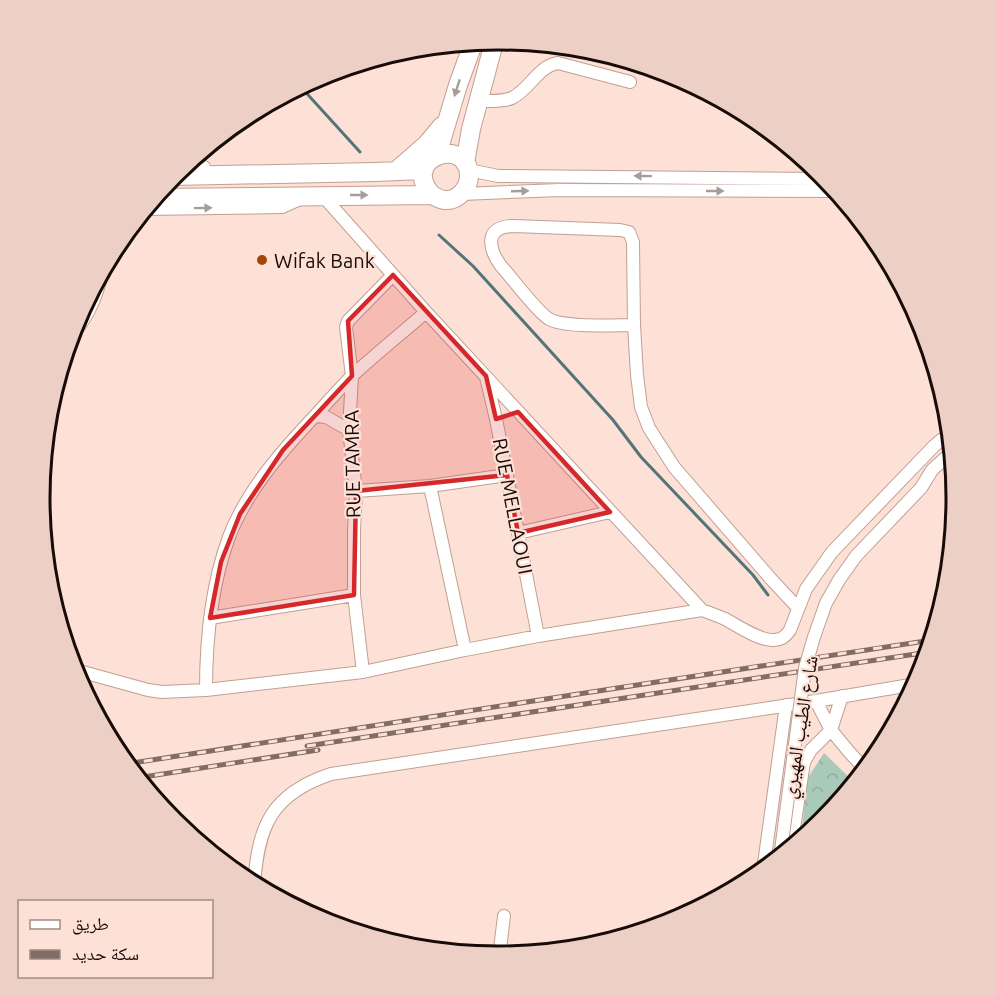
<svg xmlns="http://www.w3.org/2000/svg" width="996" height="996" font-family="Ubuntu,'Noto Naskh Arabic',sans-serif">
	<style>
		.forest { fill: url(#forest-crowns) }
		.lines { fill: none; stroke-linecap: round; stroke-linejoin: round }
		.stream { stroke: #557479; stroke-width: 3 }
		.minor-casing { stroke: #c19f91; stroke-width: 14 }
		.highway-casing { stroke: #c19f91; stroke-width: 20 }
		.minor { stroke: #fff; stroke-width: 12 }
		.highway { stroke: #fff; stroke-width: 18 }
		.rail-casing { stroke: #816d66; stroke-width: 5 }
		.rail { stroke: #fee1d6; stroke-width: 3; stroke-dasharray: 9; stroke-linecap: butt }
		.minor-bridge-casing { stroke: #c19f91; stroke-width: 14; stroke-linecap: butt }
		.minor-bridge { stroke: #fff; stroke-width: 12 }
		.oneway { fill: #a39e9c }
		.marked { fill: #d62828; fill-opacity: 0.2; stroke: #d62828; stroke-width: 4.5; stroke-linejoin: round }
		.poi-dot { fill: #a6430c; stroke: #fee1d6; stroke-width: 2 }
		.labels { text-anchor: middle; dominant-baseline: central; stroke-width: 4.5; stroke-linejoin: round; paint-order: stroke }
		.poi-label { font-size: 20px; fill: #180c08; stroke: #fee1d6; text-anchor: start }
		.street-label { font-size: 20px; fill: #180c08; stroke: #fee1d6 }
		.rim { fill: none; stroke: #180c08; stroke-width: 3 }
	</style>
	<defs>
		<pattern id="forest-crowns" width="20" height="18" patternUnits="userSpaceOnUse" patternTransform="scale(1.5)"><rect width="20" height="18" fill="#a9c9b9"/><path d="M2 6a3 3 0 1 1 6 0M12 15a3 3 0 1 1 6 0" fill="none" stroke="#91ab9e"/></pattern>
	</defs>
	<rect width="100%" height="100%" fill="#fee1d6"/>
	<path class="forest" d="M824 753 855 783 822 823 801 840 807 779Z"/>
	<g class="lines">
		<path class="stream" d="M300 86 360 152
			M439 235 473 266 613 420 641 457 753 575 768 595"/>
		<g class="minor-casing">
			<path id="minor" d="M479 101C489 101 503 102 512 98 530 89 538 66 558 63L630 82
				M182 167H204
				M469 170 498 176 827 179
				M462 194 559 190 837 191
				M323 196 426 312 702 610
				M144 209 282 207 300 199
				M634 325C614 325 565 328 549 319 536 311 513 279 501 266 488 248 484 226 514 226L620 230 629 232 633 242 634 325 637 375 641 407 649 428 674 467 771 579 798 608
				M67 344C85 319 97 301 102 271
				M486 377 496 419 538 636
				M315 416 326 417 349 430
				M430 486 465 650
				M921 488 932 470 952 452
				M356 491 430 486 507 475
				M518 533 610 512
				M210 618 354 595
				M72 669 148 690 162 692 206 690 363 672 465 650 538 636 702 610C710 613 718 616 725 619 738 626 760 641 774 640 782 640 786 636 790 630L806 589 832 552 934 446 941 440 951 435
				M363 672 354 595V531L356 491 349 430 352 376 346 327 348 321 393 275
				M206 690C206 639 211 586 229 537 246 492 280 453 313 418 326 404 339 389 353 375 377 353 402 333 426 312
				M816 701 831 730 850 753 866 770
				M799 842 796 836 794 828 804 762 811 750 831 730 842 696
				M763 871 786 705
				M254 886C258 826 271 794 331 774L816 701 916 684
				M499 957 504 916"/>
		</g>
		<g class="highway-casing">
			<path id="highway" d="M437 155 458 85 474 41
				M465 163 471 129 495 39
				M396 171 427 144 442 126
				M172 176 375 172 424 170
				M154 198 432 195C436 197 441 200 445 200 458 201 469 188 469 176 469 135 398 157 432 195"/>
		</g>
		<use href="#minor" class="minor"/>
		<use href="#highway" class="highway"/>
		<g class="rail-casing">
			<path id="rail" d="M307 746 929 652
				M126 764C395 723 663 680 932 640
				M137 778 318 750"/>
		</g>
		<use href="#rail" class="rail"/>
		<g class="minor-bridge-casing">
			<path id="minor-bridge" d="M780 858 805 668 814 637 826 603 839 580 856 556 921 488"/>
		</g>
		<use href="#minor-bridge" class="minor-bridge"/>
	</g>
	<defs><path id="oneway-solid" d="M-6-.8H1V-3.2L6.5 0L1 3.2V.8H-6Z" transform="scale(1.5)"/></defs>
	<g class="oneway">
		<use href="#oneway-solid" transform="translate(457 88) rotate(108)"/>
		<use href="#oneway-solid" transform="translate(643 176) rotate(-179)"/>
		<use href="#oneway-solid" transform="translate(520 191) rotate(-2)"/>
		<use href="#oneway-solid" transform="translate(715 191)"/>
		<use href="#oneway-solid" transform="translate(359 195)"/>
		<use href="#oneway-solid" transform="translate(203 208) rotate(-1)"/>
	</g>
	<path class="marked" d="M393 275 486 376 496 419 518 412 610 512 518 533 507 475 356 491 354 595 210 618 221 562 240 514 283 450 352 376 348 321Z"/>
	<circle class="poi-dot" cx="262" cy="260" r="6"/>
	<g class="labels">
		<g class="poi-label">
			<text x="274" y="260">Wifak Bank</text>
		</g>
		<g class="street-label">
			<text transform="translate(352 464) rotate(-91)">RUE TAMRA</text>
			<text transform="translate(513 506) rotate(79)">RUE MELLAOUI</text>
			<text transform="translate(799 727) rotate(-81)">شارع الطيب المهيري</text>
		</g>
	</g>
	<path d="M0 0H996V996H0ZM50 498a448 448 0 1 1 896 0a448 448 0 1 1-896 0Z" fill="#ecd0c6" fill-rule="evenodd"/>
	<path class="rim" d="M50 498a448 448 0 1 1 896 0a448 448 0 1 1-896 0Z"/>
	<rect x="18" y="900" width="195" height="78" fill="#fee1d6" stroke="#a28c84" stroke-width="1.5"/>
	<rect x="30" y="920" width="30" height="9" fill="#ffffff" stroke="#a28c84" stroke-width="1.5"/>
	<text x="72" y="930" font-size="18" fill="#180c08">طريق</text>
	<rect x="30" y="950" width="30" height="9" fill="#816d66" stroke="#a28c84" stroke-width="1.5"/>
	<text x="72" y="960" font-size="18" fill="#180c08">سكة حديد</text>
</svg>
